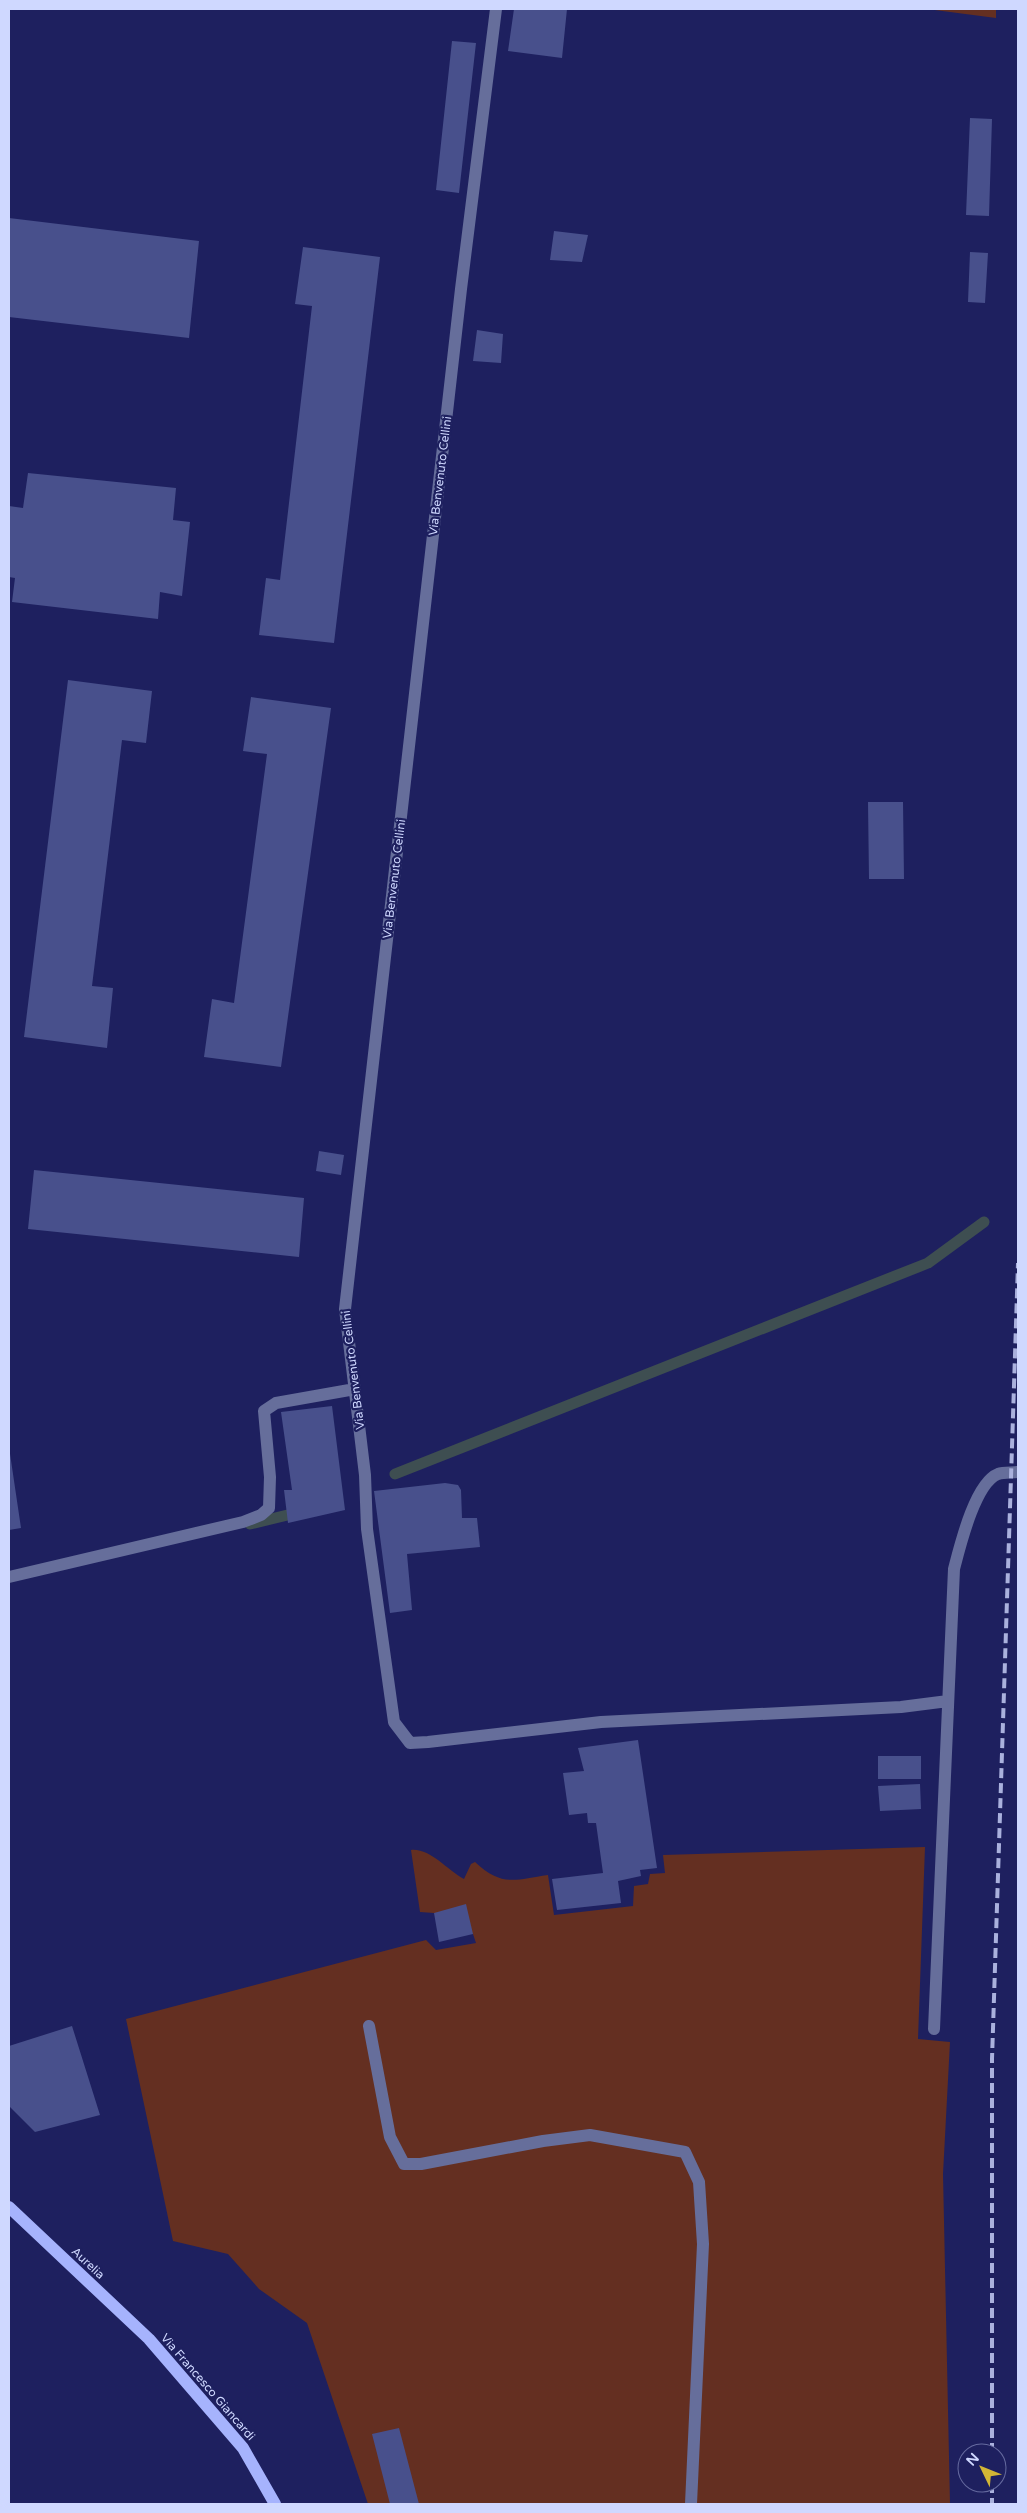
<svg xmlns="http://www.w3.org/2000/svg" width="1027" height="2513" font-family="'Varela Round',sans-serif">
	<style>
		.green { fill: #642f21 }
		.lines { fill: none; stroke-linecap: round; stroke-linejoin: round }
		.stream { stroke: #3e4e51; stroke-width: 11 }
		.building { fill: #48508c }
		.minor { stroke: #666e9b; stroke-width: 12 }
		.major { stroke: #a6b3fd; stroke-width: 12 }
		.rail { stroke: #aab1dd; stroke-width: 4; stroke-dasharray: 10 5; stroke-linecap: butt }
		.labels { text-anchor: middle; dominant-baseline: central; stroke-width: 4.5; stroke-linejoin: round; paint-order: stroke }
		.street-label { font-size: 12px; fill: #cfd8ff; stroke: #1e205f }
	</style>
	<rect width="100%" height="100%" fill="#1e205f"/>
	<path class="green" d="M927 9H996V18Z
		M925 1847 918 2039 950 2042 943 2174 950 2504H368L307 2323 259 2289 228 2254 173 2241 126 2019 426 1940 436 1950 476 1943 473 1934 434 1913 420 1912 411 1850C430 1848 447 1870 464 1879L471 1864 475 1862C502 1887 514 1880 548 1875L554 1915 633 1906 634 1886 648 1884 650 1874 665 1873 663 1855Z"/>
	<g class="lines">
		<path class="stream" d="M395 1474 928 1263 984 1222
			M250 1524 300 1512"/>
	</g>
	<path class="building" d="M514 9H567L562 58 508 51Z
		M452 41 476 43 459 193 436 190Z
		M970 118 992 119 989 216 966 215Z
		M9 218 199 241 189 338 9 317Z
		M554 231 588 235 582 262 550 260Z
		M303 247 380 257 334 643 259 635 266 578 280 580 312 306 295 304Z
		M970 252 988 253 985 303 968 302Z
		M477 330 503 334 501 363 473 361Z
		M28 473 176 488 173 520 190 522 182 596 160 592 158 619 12 602 15 578 9 577V506L23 508Z
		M68 680 152 691 146 743 122 740 92 986 113 988 107 1048 24 1037Z
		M251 697 331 708 281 1067 204 1057 212 999 234 1003 267 754 243 751Z
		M868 802H903L904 879H869Z
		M319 1151 344 1155 341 1175 316 1171Z
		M34 1170 304 1198 299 1257 28 1229Z
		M332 1406 345 1510 288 1523 284 1490H292L281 1412Z
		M9 1447 21 1528 9 1530Z
		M445 1483 458 1485 461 1490 462 1518H477L480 1547 407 1554 412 1610 390 1613 374 1491Z
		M638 1740 657 1868 640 1870 641 1876 618 1881 621 1903 557 1910 552 1879 603 1873 596 1823H588L587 1813 569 1815 563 1773 584 1771 578 1748Z
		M878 1756H921V1779H878Z
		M920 1784 921 1809 880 1811 878 1786Z
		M466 1904 473 1934 439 1942 434 1913Z
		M72 2026 100 2115 35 2132 9 2106V2046Z
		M399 2428 419 2504H390L372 2434Z"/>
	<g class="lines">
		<path class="minor" d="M496 9 461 289 345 1309 365 1475 367 1529 394 1722 410 1743 428 1742 601 1722 901 1707 948 1701
			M9 1577 243 1522 261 1515 269 1508 270 1477 264 1411 276 1403 355 1389
			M369 2026 390 2137 404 2164H421L543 2141 590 2135 685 2152 699 2182 703 2244 691 2504
			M934 2029 954 1569C960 1546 975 1483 998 1474 1004 1472 1013 1473 1018 1472"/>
		<path class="major" d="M9 2207 149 2339 243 2448 275 2504"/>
		<path class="rail" d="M992 2453V2059L1018 1263
			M992 2483V2504"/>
	</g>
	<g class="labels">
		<g class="street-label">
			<text transform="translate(440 476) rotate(-83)">Via Benvenuto Cellini</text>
			<text transform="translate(394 879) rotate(-83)">Via Benvenuto Cellini</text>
			<text transform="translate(353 1370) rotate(-97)">Via Benvenuto Cellini</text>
			<text transform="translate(88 2263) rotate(43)">Aurelia</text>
			<text transform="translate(208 2387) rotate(49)">Via Francesco Giancardi</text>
		</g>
	</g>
	<rect width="1027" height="2513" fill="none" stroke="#cfd8ff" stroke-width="20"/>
	<g transform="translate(982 2468) rotate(313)"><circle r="24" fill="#1e205f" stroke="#656a9f"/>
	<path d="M0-4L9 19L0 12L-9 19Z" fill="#d3b635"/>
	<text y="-8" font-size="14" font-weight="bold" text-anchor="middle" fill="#cfd8ff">N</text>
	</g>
</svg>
